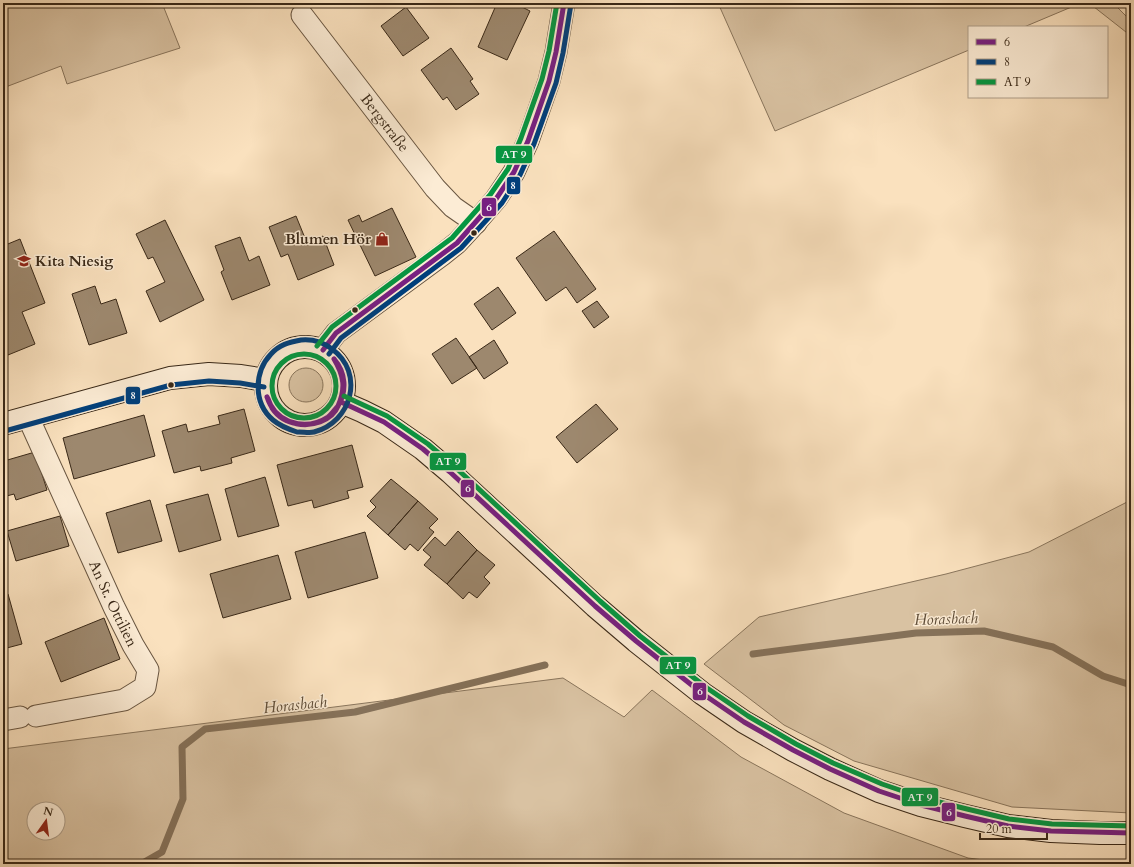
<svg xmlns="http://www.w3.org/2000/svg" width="1134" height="867" font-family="Cardo,serif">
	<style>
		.green { fill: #d9c2a2; stroke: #89755c; fill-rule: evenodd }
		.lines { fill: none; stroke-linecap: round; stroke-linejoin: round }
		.stream { stroke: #857159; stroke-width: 7 }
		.building { fill: #9d886e; stroke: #392817 }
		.minor-casing { stroke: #695641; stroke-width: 23 }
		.secondary-casing { stroke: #392817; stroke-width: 24 }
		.minor { stroke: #fcecd5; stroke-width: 21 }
		.secondary { stroke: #fcecd5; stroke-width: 22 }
		.bus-1-casing { stroke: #fcecd5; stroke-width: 8 }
		.bus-2-casing { stroke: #fcecd5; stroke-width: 8 }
		.bus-3-casing { stroke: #fcecd5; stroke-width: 8 }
		.bus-1 { stroke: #772081; stroke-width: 5 }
		.bus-2 { stroke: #003f7b; stroke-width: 5 }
		.bus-3 { stroke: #059641; stroke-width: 5 }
		.bus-dot { fill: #392817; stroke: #fcecd5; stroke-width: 1.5 }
		.labels { text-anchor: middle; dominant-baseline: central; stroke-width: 3; stroke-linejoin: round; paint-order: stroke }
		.street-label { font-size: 15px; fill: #392817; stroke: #fcecd5 }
		.poi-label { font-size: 15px; font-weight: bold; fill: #392817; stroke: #fcecd5; text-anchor: end }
		.water-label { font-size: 16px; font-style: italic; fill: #5f4d38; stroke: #fcecd5 }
		.line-badge { stroke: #fcecd5; stroke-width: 1.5 }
		.badge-label { font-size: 11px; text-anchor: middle; font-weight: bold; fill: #fff }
	</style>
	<rect width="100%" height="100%" fill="#fae1be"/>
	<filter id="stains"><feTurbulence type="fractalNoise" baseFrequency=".005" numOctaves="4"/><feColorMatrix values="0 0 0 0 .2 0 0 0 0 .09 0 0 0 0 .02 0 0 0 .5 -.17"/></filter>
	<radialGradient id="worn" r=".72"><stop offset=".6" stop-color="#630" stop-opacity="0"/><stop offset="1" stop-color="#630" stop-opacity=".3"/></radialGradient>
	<path class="green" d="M3 3H162L180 48 67 84 61 66 3 88Z
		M718 3H1081L1024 27H969V50L775 131Z
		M1089 3H1113L1131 21V36Z
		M289 385a17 17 0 1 1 34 0a17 17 0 1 1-34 0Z
		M1131 500V813L1012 807 854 761 784 725 704 664 759 617 946 574 1029 552Z
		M563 678 624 717 652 690 741 757 844 813 968 858 1016 864H3V749ZM34 809H58V833H34Z"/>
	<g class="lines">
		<path class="stream" d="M753 654 916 633 984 631 1053 647 1103 676 1131 685
			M141 864 162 852 183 799 182 747 205 729 355 712 545 665"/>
	</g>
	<path class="building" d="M497 3H514L530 11 507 60 478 47Z
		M406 7 429 38 403 56 381 26Z
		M451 48 473 79 470 81 479 94 456 110 447 97 443 100 421 70Z
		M392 208 416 257 375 276 348 220 359 215 362 222Z
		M296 216 307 243 323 236 334 265 298 280 288 254 281 257 269 227Z
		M165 220 204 300 160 322 146 291 165 282 153 257 148 259 136 234Z
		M554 231 596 289 577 303 566 287 546 301 516 258Z
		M240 237 249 261 259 256 270 285 232 300 221 272 224 270 215 246Z
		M20 239 45 303 22 312 35 344 8 355 3 342V246Z
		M95 286 101 304 116 299 127 333 89 345 72 294Z
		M498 287 516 313 492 330 474 304Z
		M597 301 609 317 594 328 582 311Z
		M456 338 477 368 452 384 432 354Z
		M494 340 508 363 484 379 469 357Z
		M596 404 618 429 577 463 556 437Z
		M244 409 255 451 231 458 232 463 201 471 200 466 174 473 162 431 186 424 188 432 220 424 218 416Z
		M144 415 155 456 74 479 63 438Z
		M352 445 363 487 347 491 349 498 314 508 312 500 288 506 277 465Z
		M35 452 47 490 16 500 14 494 3 497V458L4 461Z
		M265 477 279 526 238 537 225 489Z
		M391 479 418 501 388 535 367 516 376 507 370 501Z
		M208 494 221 540 179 552 166 505Z
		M150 500 162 541 118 553 106 513Z
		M418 501 438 519 429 528 434 532 418 551 410 544 405 550 388 535Z
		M60 516 69 546 16 561 7 531Z
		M458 531 477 550 447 584 424 565 431 557 423 550 435 537 445 546Z
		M365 532 378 578 308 598 295 552Z
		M477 550 495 565 484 577 490 583 477 598 469 592 463 599 447 584Z
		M278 555 291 599 223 618 210 574Z
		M8 594 22 644 3 649V595Z
		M104 618 120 659 61 682 45 642Z"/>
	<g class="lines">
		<g class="minor-casing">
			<g id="minor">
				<path id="s1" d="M302 15 435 188 453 207 476 223"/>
				<path d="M323 350 336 333 442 255 457 243 470 229 496 199 514 172 528 141 549 81 556 52 564 3"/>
				<path id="s2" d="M28 417 114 607 133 645 148 670 145 687 124 700 36 716"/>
				<path d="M3 720 20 717"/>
			</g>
		</g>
		<g class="secondary-casing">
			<path id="secondary" d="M266 386a39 39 0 1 1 78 0a39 39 0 1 1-78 0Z
				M341 402 362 411 384 422 423 449 450 472 595 606 636 641 703 694 744 722 793 750 830 769 879 791 921 805 965 816 1008 826 1051 831 1100 833H1131
				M3 424 170 378 209 374 241 376 265 380"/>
		</g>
		<use href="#minor" class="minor"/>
		<use href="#secondary" class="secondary"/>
		<g class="bus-1-casing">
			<path id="bus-1" d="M323 350 336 333 457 243 496 199 514 172 528 141 549 81 556 52 564 3
				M334 359C346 373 347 391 338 406
				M334 359C344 376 346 388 338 406
				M267 397C269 400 270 404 272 408 284 426 310 429 328 417 332 414 335 409 338 406
				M267 397C274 419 298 430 320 422 327 419 335 414 338 406
				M341 402 384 422 423 449 450 472 595 606 636 641 703 694 744 722 793 750 830 769 879 791 921 805 965 816 1008 826 1051 831 1131 833"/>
		</g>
		<g class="bus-2-casing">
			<path id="bus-2" d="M329 354 341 338 461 248 502 203 520 175 534 144 556 83 563 53 571 4
				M5 431 171 385 209 381 240 383 264 387
				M297 432C288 429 280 426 273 420 253 403 254 372 271 354 279 345 289 342 301 340 312 339 323 342 332 349 365 373 352 422 314 432 310 433 304 432 299 432"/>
		</g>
		<g class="bus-3-casing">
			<path id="bus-3" d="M317 346 332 327 452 238 490 195 508 169 521 138 542 79 549 51 557 3
				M272 386a32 32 0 1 1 64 0a32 32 0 1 1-64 0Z
				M344 396 387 416 428 444 455 467 600 601 640 636 707 688 748 716 796 744 833 763 882 784 923 798 967 809 1009 819 1052 824 1131 826"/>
		</g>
		<use href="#bus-1" class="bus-1"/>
		<use href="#bus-2" class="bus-2"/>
		<use href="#bus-3" class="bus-3"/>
	</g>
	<defs>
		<g id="shop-bare" transform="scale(1.08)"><path d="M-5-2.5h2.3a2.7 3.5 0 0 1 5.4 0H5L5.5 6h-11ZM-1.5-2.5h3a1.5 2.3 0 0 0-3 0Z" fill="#8f2418" stroke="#fcecd5" stroke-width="2.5" paint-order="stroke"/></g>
		<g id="school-bare" transform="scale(1.08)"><path d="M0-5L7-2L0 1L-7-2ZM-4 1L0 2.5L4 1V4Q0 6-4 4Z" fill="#8f2418" stroke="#fcecd5" stroke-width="2.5" paint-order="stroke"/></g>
	</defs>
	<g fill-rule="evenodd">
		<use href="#shop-bare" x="382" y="239"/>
		<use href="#school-bare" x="24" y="261"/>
	</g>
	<g class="bus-dot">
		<circle cx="474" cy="233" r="3.5"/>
		<circle cx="355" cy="310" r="3.5"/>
		<circle cx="171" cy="385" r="3.5"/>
	</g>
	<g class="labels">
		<g class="street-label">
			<text stroke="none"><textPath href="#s1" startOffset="136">Bergstraße</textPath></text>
			<text stroke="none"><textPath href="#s2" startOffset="205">An St. Ottilien</textPath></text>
		</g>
		<g class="poi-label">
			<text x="371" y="239">Blumen Hör</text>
			<text x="35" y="261" text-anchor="start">Kita Niesig</text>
		</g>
		<g class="water-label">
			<text transform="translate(946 619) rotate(-2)">Horasbach</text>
			<text transform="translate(295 705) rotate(-6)">Horasbach</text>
		</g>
	</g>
	<g class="line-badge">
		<rect x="495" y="145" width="38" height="19" rx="4" fill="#059641"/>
		<rect x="506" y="176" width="15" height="19" rx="4" fill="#003f7b"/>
		<rect x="481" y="197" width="16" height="20" rx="4" fill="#772081"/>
		<rect x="125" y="386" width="16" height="19" rx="4" fill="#003f7b"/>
		<rect x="429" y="452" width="38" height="19" rx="4" fill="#059641"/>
		<rect x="460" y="479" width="15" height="19" rx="4" fill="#772081"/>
		<rect x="659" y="656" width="38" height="19" rx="4" fill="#059641"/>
		<rect x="692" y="682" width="15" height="19" rx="4" fill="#772081"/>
		<rect x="901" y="787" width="38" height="20" rx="4" fill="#059641"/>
		<rect x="941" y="802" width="15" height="20" rx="4" fill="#772081"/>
	</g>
	<g class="badge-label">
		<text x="514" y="158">AT 9</text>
		<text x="513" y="189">8</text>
		<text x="489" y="211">6</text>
		<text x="133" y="399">8</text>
		<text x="448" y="465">AT 9</text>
		<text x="468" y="492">6</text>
		<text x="678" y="669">AT 9</text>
		<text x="700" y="695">6</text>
		<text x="920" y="801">AT 9</text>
		<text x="949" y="816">6</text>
	</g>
	<rect width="1134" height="867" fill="none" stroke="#fae1be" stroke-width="16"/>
	<rect x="4" y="4" width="1126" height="859" fill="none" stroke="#392817" stroke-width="2"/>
	<rect x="8" y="8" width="1118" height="851" fill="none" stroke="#392817"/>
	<rect x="968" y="26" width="140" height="72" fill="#fcecd5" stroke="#ae9e89"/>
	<rect x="976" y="39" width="20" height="6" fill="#772081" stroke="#ae9e89"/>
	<text x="1004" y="46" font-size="12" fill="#392817">6</text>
	<rect x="976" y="59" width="20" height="6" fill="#003f7b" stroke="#ae9e89"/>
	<text x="1004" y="66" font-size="12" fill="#392817">8</text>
	<rect x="976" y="79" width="20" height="6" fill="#059641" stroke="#ae9e89"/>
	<text x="1004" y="86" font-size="12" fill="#392817">AT 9</text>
	<g transform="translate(46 821) rotate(14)"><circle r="19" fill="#fcecd5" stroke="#ae9e89"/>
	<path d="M0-3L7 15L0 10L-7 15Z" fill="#8f2418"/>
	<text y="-6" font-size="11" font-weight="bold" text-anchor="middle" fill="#392817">N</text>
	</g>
	<path d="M980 833v6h67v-6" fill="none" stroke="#392817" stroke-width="2"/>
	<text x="986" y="833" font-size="12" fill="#392817" stroke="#fcecd5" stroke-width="3" paint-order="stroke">20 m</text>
	<rect width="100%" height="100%" filter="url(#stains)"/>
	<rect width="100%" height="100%" fill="url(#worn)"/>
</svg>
